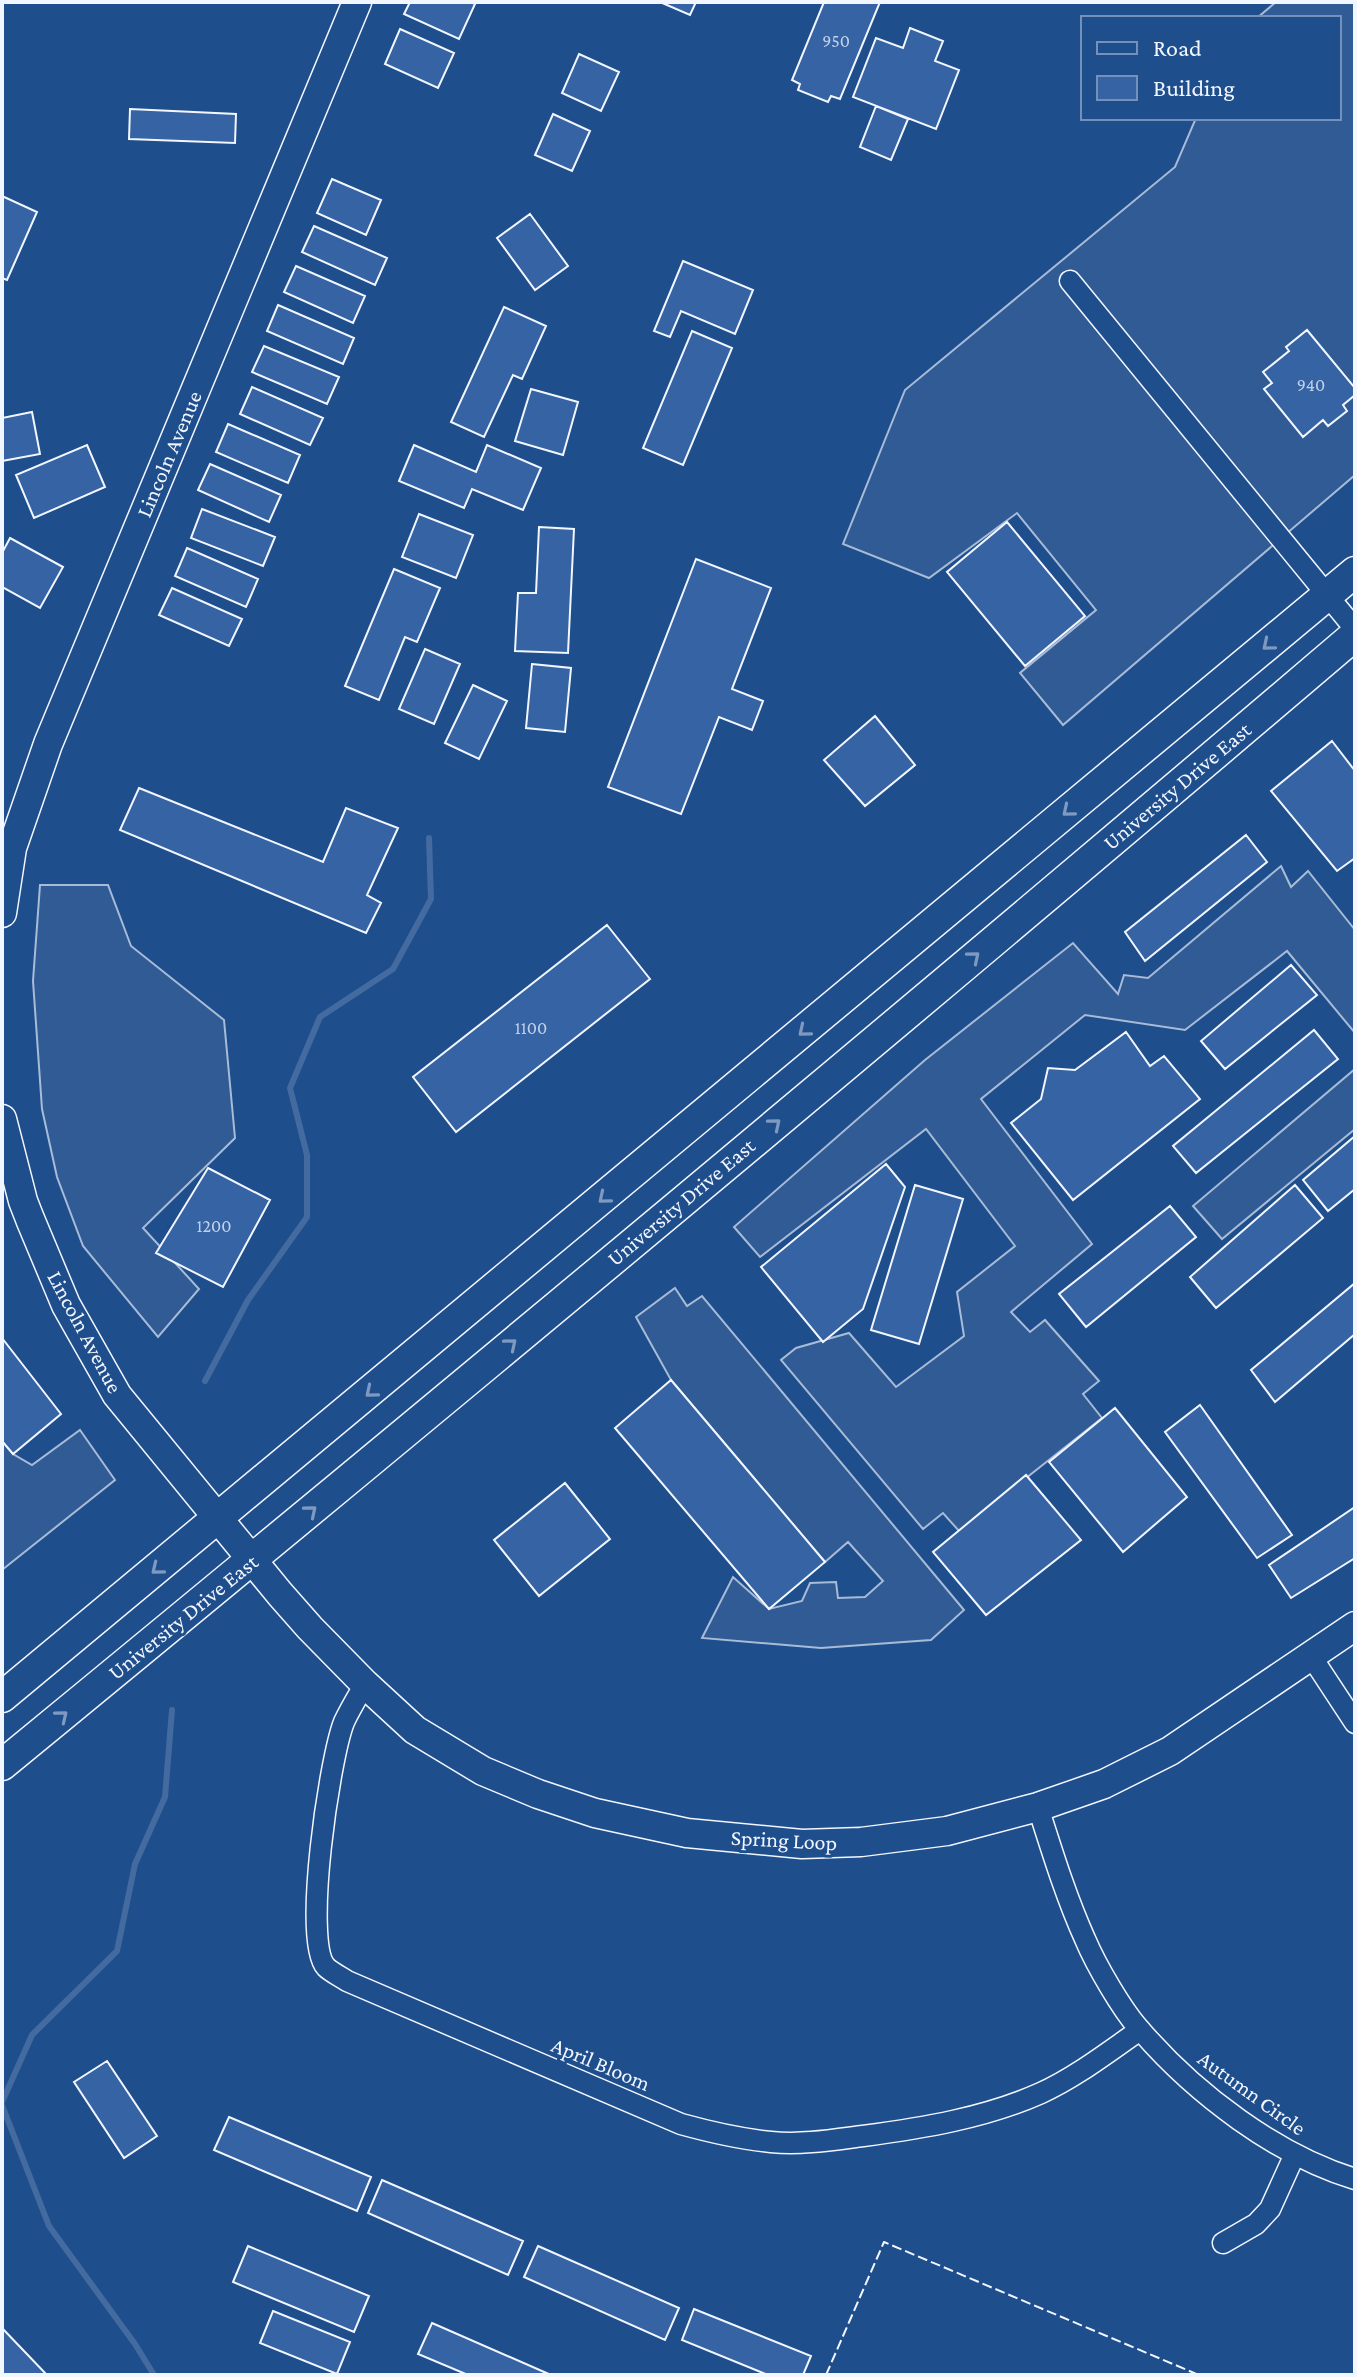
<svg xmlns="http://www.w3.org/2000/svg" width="1357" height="2377" font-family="'Crimson Pro',serif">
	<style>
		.built { fill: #305b95; stroke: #a8bbd7; stroke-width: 2 }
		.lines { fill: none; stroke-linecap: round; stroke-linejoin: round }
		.stream { stroke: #446ba0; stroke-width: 6 }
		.building { fill: #3563a3; stroke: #f2f6ff; stroke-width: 2 }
		.street-casing { stroke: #f2f6ff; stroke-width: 23 }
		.secondary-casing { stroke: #f2f6ff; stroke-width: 31 }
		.primary-casing { stroke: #f2f6ff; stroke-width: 33 }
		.street { stroke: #1f4e8c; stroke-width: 20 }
		.secondary { stroke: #1f4e8c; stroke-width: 28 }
		.primary { stroke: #1f4e8c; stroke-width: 30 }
		.fence { stroke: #f2f6ff; stroke-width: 2; stroke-dasharray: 10 4; stroke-linecap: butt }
		.oneway { stroke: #7e9ac0 }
		.labels { text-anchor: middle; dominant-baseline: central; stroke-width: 6; stroke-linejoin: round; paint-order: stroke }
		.number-label { font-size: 18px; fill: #c3d1e8 }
		.street-label { font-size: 22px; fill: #f2f6ff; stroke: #1f4e8c }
	</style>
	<rect width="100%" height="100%" fill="#1f4e8c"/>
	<path class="built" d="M1276 2H1355V475L1063 725 1020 673 1096 610 1017 513 929 578 843 544 905 390 1175 167 1196 118H1339V18H1257Z
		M1281 866 1291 887 1308 871 1355 930V1033L1287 951 1185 1030 1085 1015 981 1099 1092 1244 1011 1312 1030 1332 1045 1320 1099 1381 1083 1394 1102 1418 959 1531 943 1513 923 1529 781 1360 796 1348 849 1333 896 1387 964 1336 957 1292 1015 1246 926 1129 760 1257 734 1227 925 1060 1073 943 1118 994 1124 975 1148 978Z
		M40 885H108L131 946 224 1020 235 1138 143 1228 199 1289 158 1337 83 1246 57 1177 42 1109 33 981Z
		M1355 1069V1129L1222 1239 1193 1206Z
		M675 1288 687 1306 702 1296 964 1610 931 1640 821 1648 702 1638 733 1577 769 1609 802 1601 810 1583 836 1582 838 1598 865 1597 883 1581 848 1542 825 1562 671 1380 636 1317Z
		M80 1430 115 1480 2 1570V1441L13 1454 32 1465Z"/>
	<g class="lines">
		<path class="stream" d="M205 1381 248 1300 307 1217V1155L290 1088 320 1017 393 969 431 899 429 838
			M2 2102 32 2035 117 1951 135 1864 165 1797 172 1710
			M2 2105 49 2226 135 2344 154 2375"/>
	</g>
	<path class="building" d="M410 2H470L475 4 459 39 404 14Z
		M660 2H696L690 15Z
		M824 2H880L840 99 831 96 828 102 798 90 800 84 792 80Z
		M910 28 943 41 935 61 959 70 936 129 853 97 876 38 903 48Z
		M400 29 454 53 438 88 385 64Z
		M579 54 619 72 601 111 562 93Z
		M876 106 908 119 891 160 860 147Z
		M130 109 236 114 235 143 129 139Z
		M553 114 590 131 572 171 535 155Z
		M332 179 381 200 366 235 317 213Z
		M2 196 37 212 7 280 2 278Z
		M530 214 568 266 535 290 497 238Z
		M314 226 387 258 375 285 302 252Z
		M683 261 753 290 735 334 681 311 670 337 654 331Z
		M296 266 365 296 353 323 284 292Z
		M278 305 354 338 343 364 267 331Z
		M504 307 546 326 522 379 513 375 484 437 451 422Z
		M1307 330 1355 388V395L1343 405 1347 411 1328 426 1323 420 1303 437 1264 389 1272 383 1263 372 1289 351 1286 347Z
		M692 331 732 348 683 465 643 448Z
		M264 346 339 377 327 404 252 372Z
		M252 387 323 418 310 445 240 414Z
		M531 389 578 402 563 455 515 441Z
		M32 412 40 454 2 461V418Z
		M228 424 300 455 288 483 216 452Z
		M87 445 105 487 34 518 16 475Z
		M414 445 476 472 487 445 541 468 523 510 472 489 464 508 399 481Z
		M210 464 281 495 269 522 198 490Z
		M202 509 275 537 263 566 191 538Z
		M419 514 473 535 456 578 402 557Z
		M1007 522 1085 616 1025 666 947 572Z
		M539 527 574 529 568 653 515 651 518 593H536Z
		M10 538 63 567 40 608 2 587V553Z
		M187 548 258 579 246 607 175 576Z
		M696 559 771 588 732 689 763 701 752 730 719 717 681 814 608 787Z
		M394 569 440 588 417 642 405 637 379 700 345 686Z
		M172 588 242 619 229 646 159 615Z
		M425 649 460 664 434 724 399 709Z
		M532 664 571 668 565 732 526 728Z
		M473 685 507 701 479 759 445 743Z
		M875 716 915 765 865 806 824 760Z
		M1332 741 1355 771V858L1337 871 1271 791Z
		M139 788 323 862 346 808 398 828 367 895 381 903 366 933 120 830Z
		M1246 835 1267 862 1145 961 1125 932Z
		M607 925 650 979 456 1132 413 1077Z
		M1291 965 1317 995 1225 1069 1201 1041Z
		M1314 1030 1338 1059 1196 1173 1173 1146Z
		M1126 1032 1150 1066 1164 1056 1200 1099 1073 1200 1011 1123 1041 1099 1048 1068 1075 1070Z
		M1355 1136V1189L1328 1211 1303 1180Z
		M886 1164 905 1187 863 1309 823 1342 761 1267Z
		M208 1168 270 1200 223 1287 156 1253Z
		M915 1185 963 1199 919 1344 871 1330Z
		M1295 1185 1323 1218 1216 1308 1190 1277Z
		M1170 1206 1196 1237 1086 1327 1059 1294Z
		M1355 1283V1334L1275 1402 1251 1370Z
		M2 1338 61 1414 13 1454 2 1441Z
		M671 1380 825 1562 769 1609 615 1428Z
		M1200 1405 1292 1535 1257 1558 1165 1432Z
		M1115 1408 1187 1497 1123 1552 1049 1462Z
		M1026 1475 1081 1540 986 1615 933 1552Z
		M565 1483 610 1539 539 1596 494 1540Z
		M1355 1507V1558L1291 1598 1269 1565Z
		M107 2061 157 2136 124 2158 74 2082Z
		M229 2117 371 2177 357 2211 214 2150Z
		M382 2180 523 2241 508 2275 368 2213Z
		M248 2246 369 2296 354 2332 233 2282Z
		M538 2246 679 2308 665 2340 524 2277Z
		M694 2309 811 2356 803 2375H768L682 2340Z
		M273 2311 350 2342 337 2374 260 2343Z
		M432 2323 551 2375H468L418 2354Z
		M2 2328 47 2375H2Z"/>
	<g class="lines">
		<g class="street-casing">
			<path id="street" d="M1070 281 1355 629
				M1311 1656 1355 1723
				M365 1684C358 1696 350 1709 344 1722 330 1757 302 1941 326 1967 331 1972 341 1977 347 1981L681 2124C710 2132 740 2139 771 2142 802 2145 832 2140 863 2136 923 2128 985 2118 1041 2093 1076 2077 1108 2052 1140 2030
				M1038 1807C1052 1851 1066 1897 1085 1939 1096 1965 1123 2012 1142 2032 1196 2094 1276 2155 1355 2179
				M1223 2243 1256 2224 1270 2209 1295 2154"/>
		</g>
		<g class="secondary-casing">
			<path id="secondary" d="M2 913 12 848 48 744 357 2
				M2 1119 23 1201 30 1219 66 1305 117 1395 280 1594 310 1628 365 1684 415 1730 483 1771 538 1794 595 1813 687 1833 802 1844 861 1842 947 1831 1038 1807 1104 1784 1170 1751 1355 1626"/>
		</g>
		<g class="primary-casing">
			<path id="primary" d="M2 1697 1355 572
				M2 1765C456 1392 908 1016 1355 635"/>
		</g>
		<use href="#street" class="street"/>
		<use href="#secondary" class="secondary"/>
		<use href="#primary" class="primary"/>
		<path class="fence" d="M826 2375 884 2242 1199 2375"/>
	</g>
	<defs><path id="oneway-chevron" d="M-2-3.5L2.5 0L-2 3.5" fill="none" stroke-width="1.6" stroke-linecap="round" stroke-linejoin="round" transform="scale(2)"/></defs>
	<g class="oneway">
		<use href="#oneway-chevron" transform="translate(1268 645) rotate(140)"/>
		<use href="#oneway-chevron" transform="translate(1068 811) rotate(140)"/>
		<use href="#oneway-chevron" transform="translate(974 957) rotate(-40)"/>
		<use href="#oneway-chevron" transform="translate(804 1031) rotate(140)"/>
		<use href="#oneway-chevron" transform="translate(775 1124) rotate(-40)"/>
		<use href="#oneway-chevron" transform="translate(604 1198) rotate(140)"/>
		<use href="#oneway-chevron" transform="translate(511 1344) rotate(-40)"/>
		<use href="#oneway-chevron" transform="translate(371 1392) rotate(140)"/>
		<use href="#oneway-chevron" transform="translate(311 1511) rotate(-40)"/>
		<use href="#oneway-chevron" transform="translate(157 1569) rotate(141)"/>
		<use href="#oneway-chevron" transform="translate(62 1716) rotate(-39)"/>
	</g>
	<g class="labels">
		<g class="number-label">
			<text x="836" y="41">950</text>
			<text x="1311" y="385">940</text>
			<text x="531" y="1028">1100</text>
			<text x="214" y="1226">1200</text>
		</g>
		<g class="street-label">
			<text transform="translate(169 454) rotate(-67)">Lincoln Avenue</text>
			<text transform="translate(1177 786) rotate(-40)">University Drive East</text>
			<text transform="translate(681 1202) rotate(-40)">University Drive East</text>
			<text transform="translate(85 1332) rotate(62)">Lincoln Avenue</text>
			<text transform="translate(183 1617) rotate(-39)">University Drive East</text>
			<text transform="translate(784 1840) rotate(3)">Spring Loop</text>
			<text transform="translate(601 2064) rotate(23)">April Bloom</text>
			<text transform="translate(1252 2093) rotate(36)">Autumn Circle</text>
		</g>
	</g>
	<rect width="1357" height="2377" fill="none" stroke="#f2f6ff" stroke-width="8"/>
	<rect x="1081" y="16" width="260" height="104" fill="#1f4e8c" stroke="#7391ba" stroke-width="2"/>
	<rect x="1097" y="42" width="40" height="12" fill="#1f4e8c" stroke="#7391ba" stroke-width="2"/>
	<text x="1153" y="56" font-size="24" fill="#f2f6ff">Road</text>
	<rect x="1097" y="76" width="40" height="24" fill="#3563a3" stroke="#7391ba" stroke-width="2"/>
	<text x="1153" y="96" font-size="24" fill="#f2f6ff">Building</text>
</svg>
